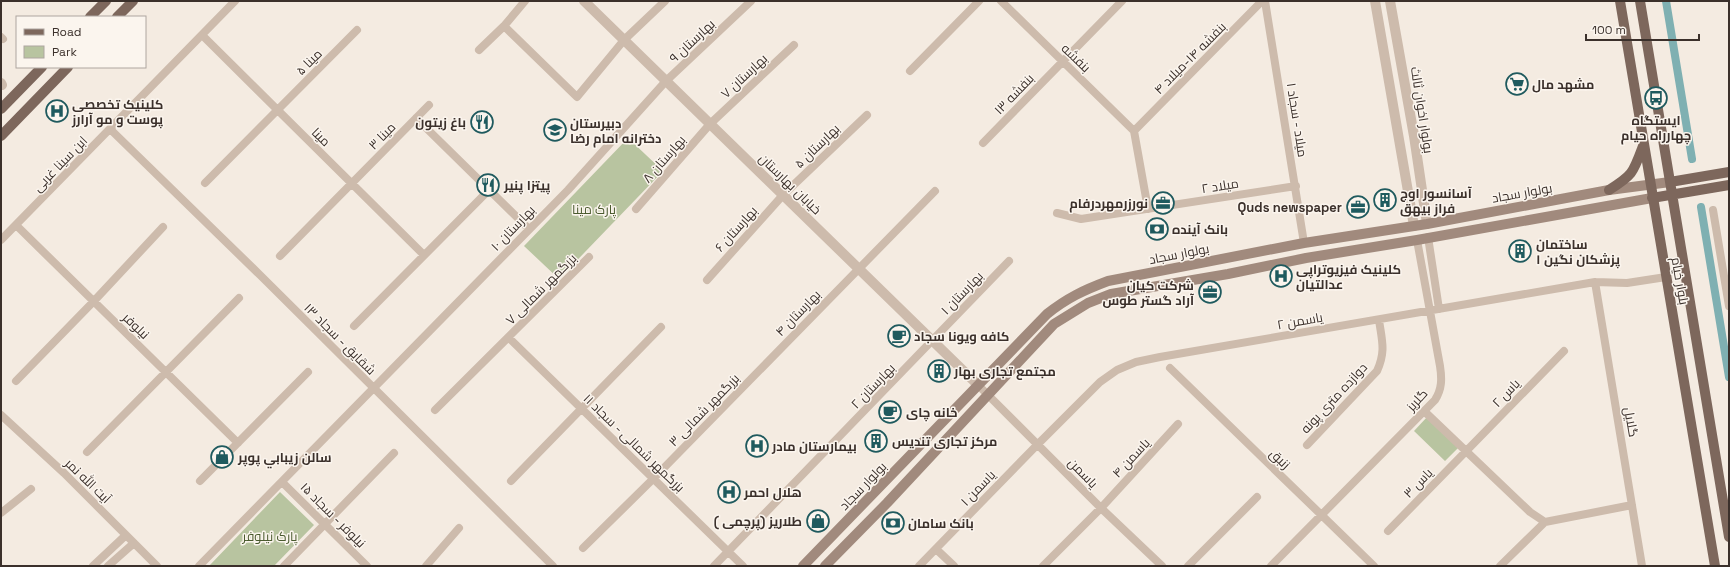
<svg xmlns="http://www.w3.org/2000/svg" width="1730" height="567" font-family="'Space Grotesk',Cairo,sans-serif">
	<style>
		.green { fill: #b8c4a0 }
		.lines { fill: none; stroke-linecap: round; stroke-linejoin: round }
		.canal { stroke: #7fb0b2; stroke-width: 8 }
		.minor { stroke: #cdbbac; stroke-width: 8 }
		.tertiary { stroke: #cdbbac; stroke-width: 10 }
		.secondary { stroke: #a18a7d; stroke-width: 10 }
		.primary { stroke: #7d675c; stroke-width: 10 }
		.labels { text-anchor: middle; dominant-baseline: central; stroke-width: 3; stroke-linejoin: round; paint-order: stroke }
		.street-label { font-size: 13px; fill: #3b302b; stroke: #fbf5ee }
		.poi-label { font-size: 13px; font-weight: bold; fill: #3b302b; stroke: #fbf5ee; text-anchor: start }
		.park-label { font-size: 13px; fill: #4a5a2e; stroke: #fbf5ee }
	</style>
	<rect width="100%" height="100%" fill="#f4ebe1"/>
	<path class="green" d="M628 138 663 171 559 279 524 246Z
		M1428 416 1460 446 1445 461 1414 431Z
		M280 492 314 525 274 566H209Z"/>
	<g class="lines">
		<path class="canal" d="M1666 1 1692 159
			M1701 207 1729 377"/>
		<path class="minor" d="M1001 1 1134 131
			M1265 1 1304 243
			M504 26 577 97 624 40 665 1
			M202 35 424 255
			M1 37 3 39
			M479 50 504 26 525 1
			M910 71 979 1
			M416 118 529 229
			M110 129 260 275 553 566
			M1134 131 1262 1
			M1134 131 1148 209
			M983 143 1122 1
			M205 183 357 30
			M636 209 710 124 794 45
			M1713 210 1729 306
			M1057 213 1081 219 1296 186
			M17 226 238 443
			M1428 237 1439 309
			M1 240 235 1
			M280 256 429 105
			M707 280 783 195 867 115
			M1595 282 1642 566
			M354 326 489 190
			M509 338 743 566
			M1170 368 1374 566
			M16 381 94 301 163 227
			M978 385 1101 508 1162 566
			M435 410 589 257
			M1424 411 1530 512 1545 522
			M1 415 64 473 157 566
			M1307 445 1377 371C1386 351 1382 341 1379 320
			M87 452 239 298
			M200 481 308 372
			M511 481 661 327
			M282 482 367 566
			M1 513 31 489
			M1545 522 1632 505
			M1388 531 1564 351
			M583 548 653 479 935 191
			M936 549 954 566
			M93 566 126 535
			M108 566 134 543
			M199 566 568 190 666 81 751 1
			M284 566 394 453
			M426 566 459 528
			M714 566 1009 261
			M919 566 1038 444 1100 382 1117 370 1136 362 1160 357 1595 282 1627 283 1666 277
			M1043 566 1101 508 1178 424
			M1188 566 1257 497
			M1271 566 1435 400C1442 389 1442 379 1440 366L1417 240
			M1500 566 1545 522"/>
		<path class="tertiary" d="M584 1 978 385
			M1375 1 1414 226
			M1390 1 1414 136 1427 224
			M1 83 2 85"/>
		<path class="secondary" d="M803 566 1047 314C1067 298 1084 290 1108 281L1304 243 1427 224 1609 190 1670 182
			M825 566 887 503 1054 324 1088 303 1111 294 1228 274 1306 258 1417 240 1652 198"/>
		<path class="primary" d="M1620 1 1715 566
			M1640 1 1729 537
			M90 17 106 1
			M117 17 133 1
			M1 109 42 67
			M1 136 68 67
			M1670 182 1729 172
			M1609 190C1633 175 1633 173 1643 146
			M1652 198 1729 185"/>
	</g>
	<defs>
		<g id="supermarket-ring" transform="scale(1.15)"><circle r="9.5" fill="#fbf5ee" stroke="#1f5a5e" stroke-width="1.5"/><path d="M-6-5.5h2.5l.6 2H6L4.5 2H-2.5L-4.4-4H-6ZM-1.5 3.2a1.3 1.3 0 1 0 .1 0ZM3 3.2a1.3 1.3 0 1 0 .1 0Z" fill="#1f5a5e"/></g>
		<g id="bus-ring" transform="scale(1.15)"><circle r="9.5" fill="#fbf5ee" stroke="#1f5a5e" stroke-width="1.5"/><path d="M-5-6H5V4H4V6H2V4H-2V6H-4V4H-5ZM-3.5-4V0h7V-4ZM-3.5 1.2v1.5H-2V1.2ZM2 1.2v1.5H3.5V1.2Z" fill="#1f5a5e"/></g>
		<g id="hospital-ring" transform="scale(1.15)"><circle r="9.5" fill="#fbf5ee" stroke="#1f5a5e" stroke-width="1.5"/><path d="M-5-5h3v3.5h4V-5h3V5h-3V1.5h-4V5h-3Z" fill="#1f5a5e"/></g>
		<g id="restaurant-ring" transform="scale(1.15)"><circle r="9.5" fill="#fbf5ee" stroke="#1f5a5e" stroke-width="1.5"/><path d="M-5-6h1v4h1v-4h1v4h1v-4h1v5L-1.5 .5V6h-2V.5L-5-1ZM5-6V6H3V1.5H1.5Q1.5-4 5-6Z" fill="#1f5a5e"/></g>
		<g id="school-ring" transform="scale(1.15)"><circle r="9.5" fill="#fbf5ee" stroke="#1f5a5e" stroke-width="1.5"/><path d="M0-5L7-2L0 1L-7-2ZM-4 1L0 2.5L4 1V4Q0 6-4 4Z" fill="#1f5a5e"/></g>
		<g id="building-ring" transform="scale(1.15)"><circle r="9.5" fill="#fbf5ee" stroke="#1f5a5e" stroke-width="1.5"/><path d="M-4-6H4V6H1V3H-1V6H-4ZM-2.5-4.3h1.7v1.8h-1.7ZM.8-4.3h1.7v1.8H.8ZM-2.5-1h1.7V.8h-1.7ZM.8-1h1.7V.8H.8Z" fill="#1f5a5e"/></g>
		<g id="office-ring" transform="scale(1.15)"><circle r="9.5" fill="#fbf5ee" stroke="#1f5a5e" stroke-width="1.5"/><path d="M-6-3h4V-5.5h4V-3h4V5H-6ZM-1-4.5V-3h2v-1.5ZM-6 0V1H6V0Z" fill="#1f5a5e"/></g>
		<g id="bank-ring" transform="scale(1.15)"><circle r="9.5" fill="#fbf5ee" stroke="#1f5a5e" stroke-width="1.5"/><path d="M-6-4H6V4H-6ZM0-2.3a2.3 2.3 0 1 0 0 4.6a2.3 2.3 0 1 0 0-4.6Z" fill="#1f5a5e"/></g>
		<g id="cafe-ring" transform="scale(1.15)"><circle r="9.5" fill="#fbf5ee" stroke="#1f5a5e" stroke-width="1.5"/><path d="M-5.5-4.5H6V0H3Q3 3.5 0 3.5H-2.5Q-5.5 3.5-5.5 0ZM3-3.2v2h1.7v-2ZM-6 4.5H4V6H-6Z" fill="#1f5a5e"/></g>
		<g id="shop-ring" transform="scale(1.15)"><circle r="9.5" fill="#fbf5ee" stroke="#1f5a5e" stroke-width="1.5"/><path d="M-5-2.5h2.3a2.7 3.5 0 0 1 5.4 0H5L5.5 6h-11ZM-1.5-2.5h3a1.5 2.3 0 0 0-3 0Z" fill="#1f5a5e"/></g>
	</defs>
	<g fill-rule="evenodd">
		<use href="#supermarket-ring" x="1517" y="84"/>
		<use href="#bus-ring" x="1656" y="98"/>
		<use href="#hospital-ring" x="57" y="111"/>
		<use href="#restaurant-ring" x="482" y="122"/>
		<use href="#school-ring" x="555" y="130"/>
		<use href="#restaurant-ring" x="488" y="185"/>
		<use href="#building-ring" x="1385" y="200"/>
		<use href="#office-ring" x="1163" y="203"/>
		<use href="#office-ring" x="1358" y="207"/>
		<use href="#bank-ring" x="1157" y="229"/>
		<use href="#building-ring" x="1520" y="251"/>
		<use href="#hospital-ring" x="1281" y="276"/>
		<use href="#office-ring" x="1210" y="292"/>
		<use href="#cafe-ring" x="899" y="336"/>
		<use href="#building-ring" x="939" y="371"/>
		<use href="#cafe-ring" x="890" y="412"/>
		<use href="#building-ring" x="876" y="441"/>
		<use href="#hospital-ring" x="757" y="446"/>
		<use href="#shop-ring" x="222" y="457"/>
		<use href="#hospital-ring" x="729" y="492"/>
		<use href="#shop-ring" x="818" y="521"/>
		<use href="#bank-ring" x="893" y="523"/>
	</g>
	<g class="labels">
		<g class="street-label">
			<text transform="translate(692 41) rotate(-43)">بهارستان ۹</text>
			<text transform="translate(1076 58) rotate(44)">بنفشه</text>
			<text transform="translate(1190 58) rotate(-45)">بنفشه ۱۴-میلاد ۴</text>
			<text transform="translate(309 62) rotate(-45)">مینا ۵</text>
			<text transform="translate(744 76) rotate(-43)">بهارستان ۷</text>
			<text transform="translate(1014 94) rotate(-46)">بنفشه ۱۳</text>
			<text transform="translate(1422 110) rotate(81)">بولوار اخوان ثالث</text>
			<text transform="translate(1297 120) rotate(81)">میلاد - سجاد ۱</text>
			<text transform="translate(382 136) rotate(-45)">مینا ۳</text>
			<text transform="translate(321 137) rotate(45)">مینا</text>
			<text transform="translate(817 146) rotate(-44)">بهارستان ۵</text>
			<text transform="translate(664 159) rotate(-49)">بهارستان ۸</text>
			<text transform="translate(60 164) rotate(-46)">ابن سینا غربی</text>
			<text transform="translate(790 184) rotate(44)">خیابان بهارستان</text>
			<text transform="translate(1220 186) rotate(-9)">میلاد ۲</text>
			<text transform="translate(1522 193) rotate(-10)">بولوار سجاد</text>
			<text transform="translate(513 228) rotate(-46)">بهارستان ۱۰</text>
			<text transform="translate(736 229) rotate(-48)">بهارستان ۶</text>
			<text transform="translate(1179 254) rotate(-11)">بولوار سجاد</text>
			<text transform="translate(1680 281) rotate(80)">بلوار خیام</text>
			<text transform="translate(541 289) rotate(-45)">بزرگمهر شمالی ۷</text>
			<text transform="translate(962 293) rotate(-46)">بهارستان ۱</text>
			<text transform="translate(798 313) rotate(-46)">بهارستان ۴</text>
			<text transform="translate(1300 321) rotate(-10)">یاسمن ۲</text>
			<text transform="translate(136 326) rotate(44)">نیلوفر</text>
			<text transform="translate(340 339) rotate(45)">شقایق - سجاد ۱۳</text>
			<text transform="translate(873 386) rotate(-46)">بهارستان ۲</text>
			<text transform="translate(1506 393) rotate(-46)">یاس ۲</text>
			<text transform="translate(1334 398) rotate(-47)">دوازده متری پونه</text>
			<text transform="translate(1417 400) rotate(-48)">گلریز</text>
			<text transform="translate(704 410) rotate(-46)">بزرگمهر شمالی ۳</text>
			<text transform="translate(1631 422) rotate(80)">گلایل</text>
			<text transform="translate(634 443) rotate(44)">بزرگمهر شمالی - سجاد ۱۱</text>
			<text transform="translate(1131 458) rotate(-47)">یاسمن ۴</text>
			<text transform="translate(1280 459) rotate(44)">زنبق</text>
			<text transform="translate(1083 473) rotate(46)">یاسمن</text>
			<text transform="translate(88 481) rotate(44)">آیت الله نمر</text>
			<text transform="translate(1418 483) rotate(-46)">یاس ۳</text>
			<text transform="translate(863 486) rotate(-46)">بولوار سجاد</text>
			<text transform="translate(978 488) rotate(-46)">یاسمن ۱</text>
			<text transform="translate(333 515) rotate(45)">نیلوفر - سجاد ۱۵</text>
		</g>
		<g class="poi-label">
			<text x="1532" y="84">مشهد مال</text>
			<text x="72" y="104">کلینیک تخصصی<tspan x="72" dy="15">پوست و مو آرارز</tspan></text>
			<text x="1656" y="120" text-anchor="middle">ایستگاه<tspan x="1656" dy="15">چهارراه حیام</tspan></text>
			<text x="466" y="122" text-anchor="end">باغ زیتون</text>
			<text x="570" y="123">دبیرستان<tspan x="570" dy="15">دخترانه امام رضا</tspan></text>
			<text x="504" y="185">پیتزا پنیر</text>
			<text x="1400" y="193">آسانسور اوج<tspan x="1400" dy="15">فراز بیهق</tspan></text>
			<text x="1148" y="203" text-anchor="end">نورزرمهردرفام</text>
			<text x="1342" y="207" text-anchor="end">Quds newspaper</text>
			<text x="1172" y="229">بانک آینده</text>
			<text x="1536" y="244">ساختمان<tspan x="1536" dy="15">پزشکان نگین ۱</tspan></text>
			<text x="1296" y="269">کلینیک فیزیوتراپی<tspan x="1296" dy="15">عدالتیان</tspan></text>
			<text x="1194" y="285" text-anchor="end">شرکت کیان<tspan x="1194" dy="15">آراد گستر طوس</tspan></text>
			<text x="914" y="336">کافه ویونا سجاد</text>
			<text x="954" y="371">مجتمع تجاری بهار</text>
			<text x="906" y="412">خانه چای</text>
			<text x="892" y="441">مرکز تجاری تندیس</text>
			<text x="772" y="446">بیمارستان مادر</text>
			<text x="238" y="457">سالن زيبابي پوپر</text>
			<text x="744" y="492">هلال احمر</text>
			<text x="802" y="521" text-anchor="end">طلاریز (پرچمی )</text>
			<text x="908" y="523">بانک سامان</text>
		</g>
		<g class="park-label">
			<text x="594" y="209">پارک مینا</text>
			<text x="270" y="536">پارک نیلوفر</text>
		</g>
	</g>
	<rect width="1730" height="567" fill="none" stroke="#3b302b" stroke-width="4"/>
	<rect x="16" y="16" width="130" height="52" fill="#fbf5ee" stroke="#aea6a0"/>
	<rect x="24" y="29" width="20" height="6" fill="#7d675c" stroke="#aea6a0"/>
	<text x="52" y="36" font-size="12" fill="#3b302b">Road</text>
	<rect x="24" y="46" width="20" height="12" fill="#b8c4a0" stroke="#aea6a0"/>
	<text x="52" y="56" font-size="12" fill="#3b302b">Park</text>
	<path d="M1586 34v6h113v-6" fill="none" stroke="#3b302b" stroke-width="2"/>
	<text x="1592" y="34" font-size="12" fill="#3b302b" stroke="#fbf5ee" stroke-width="3" paint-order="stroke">100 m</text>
</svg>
